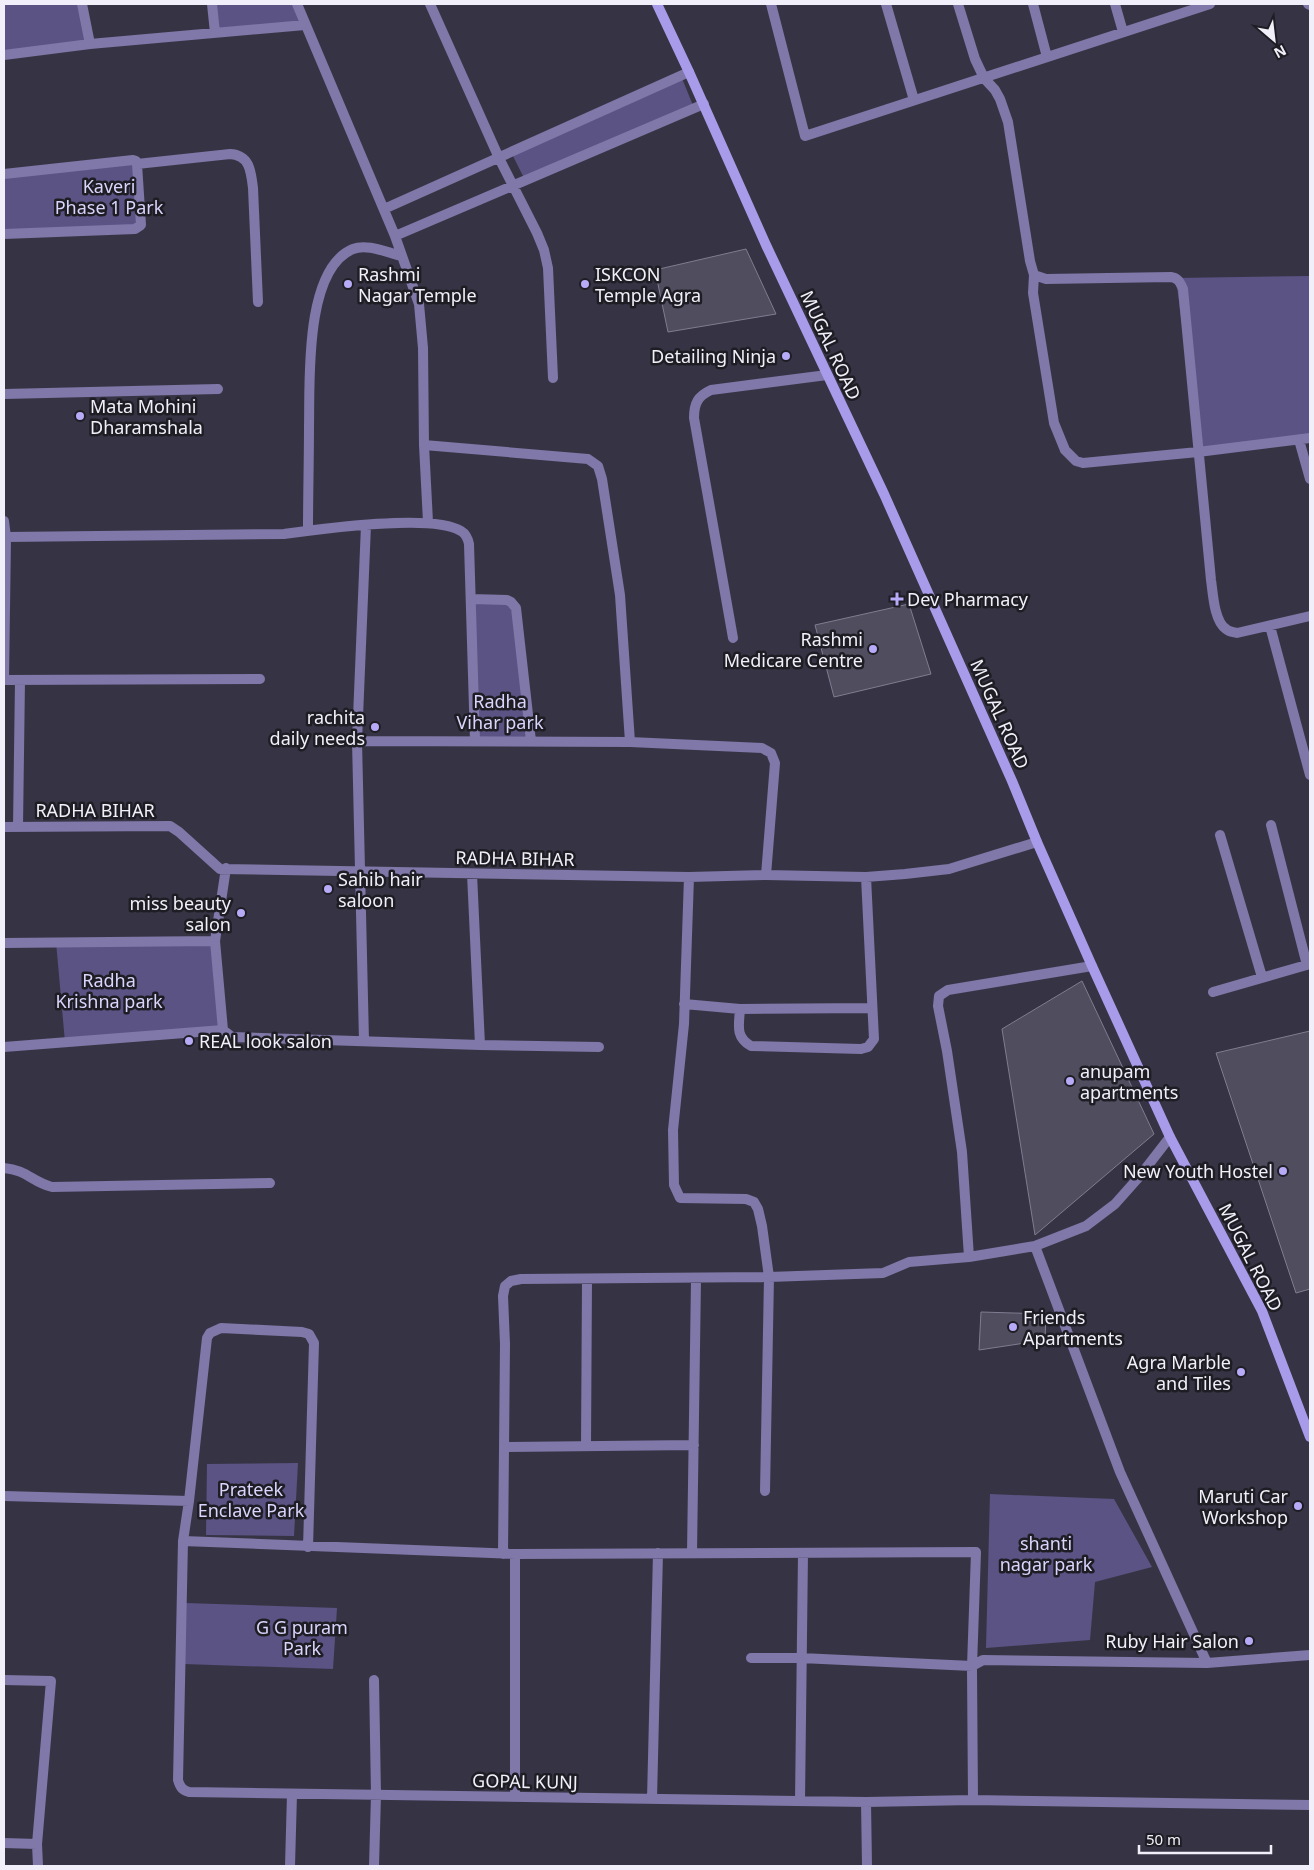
<svg xmlns="http://www.w3.org/2000/svg" width="1314" height="1870" font-family="'Noto Sans',sans-serif">
	<style>
		.green { fill: #5b5384 }
		.building { fill: #4f4d5e; stroke: #7f7d90 }
		.lines { fill: none; stroke-linecap: round; stroke-linejoin: round }
		.street { stroke: #7f78a8; stroke-width: 10 }
		.secondary { stroke: #a89be9; stroke-width: 10 }
		.poi-dot { fill: #b7abf8; stroke: #1e1d24; stroke-width: 2 }
		.labels { text-anchor: middle; dominant-baseline: central; stroke-width: 5; stroke-linejoin: round; paint-order: stroke }
		.park-label { font-size: 18px; fill: #d9d5fc; stroke: #1e1d24 }
		.poi-label { font-size: 18px; fill: #f1f0fa; stroke: #1e1d24; text-anchor: start }
		.street-label { font-size: 18px; fill: #f1f0fa; stroke: #1e1d24 }
	</style>
	<rect width="100%" height="100%" fill="#363444"/>
	<path class="green" d="M4 4H82L90 44 4 55Z
		M213 4H297L305 25 215 33Z
		M681 76 694 108 525 180 511 152Z
		M137 164 141 225 4 233V175Z
		M1310 276V438L1198 452 1176 278Z
		M472 599 511 602 531 741H475Z
		M215 941 223 1030 65 1042 56 942Z
		M298 1463 294 1536 206 1535 207 1464Z
		M990 1494 1114 1499 1152 1567 1095 1582 1090 1640 986 1648Z
		M185 1603 337 1608 333 1669 184 1664Z"/>
	<path class="building" d="M746 249 776 314 668 332 655 270Z
		M909 604 931 674 834 697 815 625Z
		M1082 981 1154 1134 1035 1235 1002 1029Z
		M1310 1031V1289L1296 1293 1216 1053Z
		M981 1312 1046 1314 1045 1340 979 1350Z"/>
	<g class="lines">
		<path class="street" d="M82 4 90 44
			M212 4 215 33
			M297 4 395 236 419 304 423 348 424 445 428 522
			M430 4 499 158 537 233 544 250 548 268 553 378
			M771 4 805 136 1210 4
			M886 4 914 100
			M958 4 975 59 984 78 995 90 1000 99 1008 122 1030 261 1034 275 1046 279 1171 277C1178 278 1180 282 1183 289L1211 580C1213 593 1214 621 1226 629 1229 632 1233 632 1237 633L1310 616
			M1033 4 1047 57
			M1115 4 1123 32
			M1308 4 1310 5
			M4 55 90 44 305 25
			M137 164 230 154C250 155 251 172 253 188L258 302
			M4 174 133 160 136 161 137 164 141 225 135 229 4 234
			M384 209 689 72
			M395 236 704 104
			M1034 275 1033 293 1054 423 1065 450 1076 461 1083 463 1198 452 1310 438
			M4 394 218 389
			M1299 440 1310 479
			M424 445 588 459 598 466 602 479 620 595 630 742
			M4 521 6 537 4 680 260 679
			M308 530C308 495 309 461 309 426 310 382 304 269 353 249 367 243 388 253 402 256
			M6 537 284 534C320 529 433 513 461 531 466 534 468 539 469 544L475 741
			M472 599 507 600 511 602 516 608 531 741
			M1270 626 1310 775
			M733 638 694 418C694 403 698 396 711 390L827 375
			M357 741 630 742 762 748 771 753 775 763 766 875
			M1271 825 1307 965
			M4 827 170 826 179 832 220 869 689 877 766 875 866 877 905 874 949 869 1037 842
			M18 827 20 680
			M1220 835 1262 977
			M226 868 215 941 223 1030 232 1037 480 1045 599 1047
			M472 874 480 1045
			M689 877 684 1024 673 1130 674 1185 680 1198 746 1199 754 1202 758 1209 762 1226 769 1277 765 1491
			M866 877 874 1039 868 1047 861 1049 751 1046C735 1037 739 1025 740 1009L872 1008
			M4 943 215 941
			M1213 992 1310 964
			M684 1004 740 1009
			M364 1041 357 741 366 525
			M4 1047 223 1030
			M4 1168C27 1170 32 1182 52 1187L270 1183
			M1035 1246 1120 1472 1207 1663
			M969 1257 962 1152 947 1051 938 1006 939 996 948 990 1092 966
			M586 1446 587 1279
			M504 1447 694 1445
			M4 1496 189 1501 183 1541 178 1780C180 1787 182 1790 189 1792L866 1802 973 1800 972 1670V1666L983 1660 1207 1663 1310 1655
			M189 1501 207 1338 210 1333 221 1328 302 1332 309 1334 314 1343 308 1547
			M183 1541 515 1554 976 1552 972 1666 801 1658H751
			M692 1553 696 1279
			M503 1554 505 1344 503 1296 505 1286 511 1281 521 1279 769 1277 883 1273 909 1262 969 1257 1035 1246 1086 1226 1115 1204 1139 1177 1170 1137
			M515 1554V1797
			M4 1680 51 1681 37 1844 38 1866
			M652 1799 658 1553
			M973 1800 1310 1805
			M800 1801 803 1553
			M866 1802 867 1866
			M4 1843 37 1844
			M290 1866 292 1794
			M374 1866 376 1795 374 1680"/>
		<path class="secondary" d="M657 4 689 72 766 245 884 494 1012 781 1037 842 1092 966 1170 1137 1262 1311 1310 1437"/>
	</g>
	<g class="poi-dot">
		<circle cx="348" cy="284" r="5"/>
		<circle cx="585" cy="284" r="5"/>
		<circle cx="786" cy="356" r="5"/>
		<circle cx="80" cy="416" r="5"/>
		<path d="M894.5 591.5h5v5h5v5h-5v5h-5v-5h-5v-5h5z"/>
		<circle cx="873" cy="649" r="5"/>
		<circle cx="375" cy="727" r="5"/>
		<circle cx="328" cy="889" r="5"/>
		<circle cx="241" cy="913" r="5"/>
		<circle cx="189" cy="1041" r="5"/>
		<circle cx="1070" cy="1081" r="5"/>
		<circle cx="1283" cy="1171" r="5"/>
		<circle cx="1013" cy="1327" r="5"/>
		<circle cx="1241" cy="1372" r="5"/>
		<circle cx="1298" cy="1506" r="5"/>
		<circle cx="1249" cy="1641" r="5"/>
	</g>
	<g class="labels">
		<g class="park-label">
			<text x="109" y="186">Kaveri<tspan x="109" dy="21">Phase 1 Park</tspan></text>
			<text x="500" y="701">Radha<tspan x="500" dy="21">Vihar park</tspan></text>
			<text x="109" y="980">Radha<tspan x="109" dy="21">Krishna park</tspan></text>
			<text x="251" y="1489">Prateek<tspan x="251" dy="21">Enclave Park</tspan></text>
			<text x="1046" y="1543">shanti<tspan x="1046" dy="21">nagar park</tspan></text>
			<text x="302" y="1627">G G puram<tspan x="302" dy="21">Park</tspan></text>
		</g>
		<g class="poi-label">
			<text x="358" y="274">Rashmi<tspan x="358" dy="21">Nagar Temple</tspan></text>
			<text x="595" y="274">ISKCON<tspan x="595" dy="21">Temple Agra</tspan></text>
			<text x="776" y="356" text-anchor="end">Detailing Ninja</text>
			<text x="90" y="406">Mata Mohini<tspan x="90" dy="21">Dharamshala</tspan></text>
			<text x="907" y="599">Dev Pharmacy</text>
			<text x="863" y="639" text-anchor="end">Rashmi<tspan x="863" dy="21">Medicare Centre</tspan></text>
			<text x="365" y="717" text-anchor="end">rachita<tspan x="365" dy="21">daily needs</tspan></text>
			<text x="338" y="879">Sahib hair<tspan x="338" dy="21">saloon</tspan></text>
			<text x="231" y="903" text-anchor="end">miss beauty<tspan x="231" dy="21">salon</tspan></text>
			<text x="199" y="1041">REAL look salon</text>
			<text x="1080" y="1071">anupam<tspan x="1080" dy="21">apartments</tspan></text>
			<text x="1273" y="1171" text-anchor="end">New Youth Hostel</text>
			<text x="1023" y="1317">Friends<tspan x="1023" dy="21">Apartments</tspan></text>
			<text x="1231" y="1362" text-anchor="end">Agra Marble<tspan x="1231" dy="21">and Tiles</tspan></text>
			<text x="1288" y="1496" text-anchor="end">Maruti Car<tspan x="1288" dy="21">Workshop</tspan></text>
			<text x="1239" y="1641" text-anchor="end">Ruby Hair Salon</text>
		</g>
		<g class="street-label">
			<text transform="translate(831 345) rotate(65)">MUGAL ROAD</text>
			<text transform="translate(1000 714) rotate(66)">MUGAL ROAD</text>
			<text x="95" y="810">RADHA BIHAR</text>
			<text transform="translate(515 858) rotate(1)">RADHA BIHAR</text>
			<text transform="translate(1251 1257) rotate(63)">MUGAL ROAD</text>
			<text transform="translate(525 1781) rotate(1)">GOPAL KUNJ</text>
		</g>
	</g>
	<rect width="1314" height="1870" fill="none" stroke="#f1f0fa" stroke-width="10"/>
	<g transform="translate(1274 40) rotate(152)" stroke="#1e1d24" stroke-width="4" paint-order="stroke">
	<path d="M0-4L9 19L0 12L-9 19Z" fill="#f1f0fa"/>
	<text y="-8" font-size="14" font-weight="bold" text-anchor="middle" fill="#f1f0fa">N</text>
	</g>
	<path d="M1139 1845v8h132v-8" fill="none" stroke="#f1f0fa" stroke-width="2.5"/>
	<text x="1146" y="1845" font-size="15" fill="#f1f0fa" stroke="#1e1d24" stroke-width="4" paint-order="stroke">50 m</text>
</svg>
